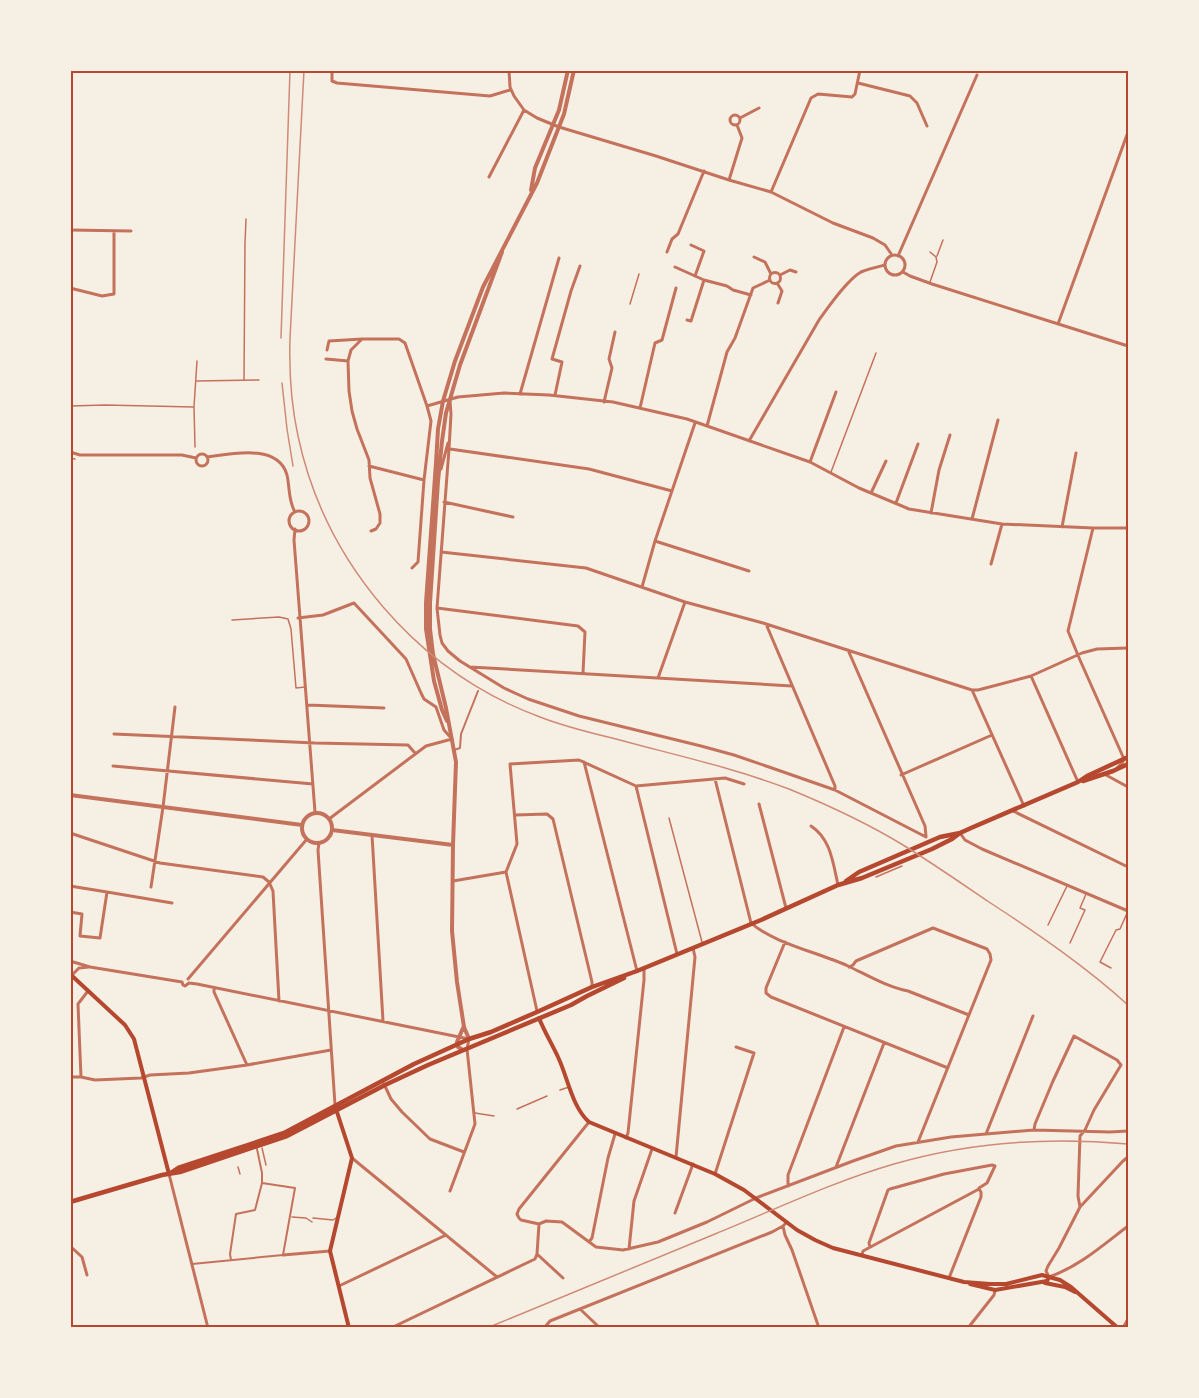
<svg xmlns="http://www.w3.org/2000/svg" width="1199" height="1398" font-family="'Source Sans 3',sans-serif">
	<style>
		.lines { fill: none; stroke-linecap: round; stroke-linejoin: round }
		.service { stroke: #c5725c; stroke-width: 1.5 }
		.pedestrian { stroke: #c5725c; stroke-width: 2 }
		.minor { stroke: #c5725c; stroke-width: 3 }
		.tertiary { stroke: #c5725c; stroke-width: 4 }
		.secondary { stroke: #b5482f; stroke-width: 4 }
		.primary { stroke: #b5482f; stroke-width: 4.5 }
		.rail { stroke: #cf8b77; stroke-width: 1.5 }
		.neatline { fill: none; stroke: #b5482f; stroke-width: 2 }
	</style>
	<rect width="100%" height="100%" fill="#f6efe4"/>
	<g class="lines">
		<path class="service" d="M930 252 936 257 937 262 930 282
			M937 256 943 240
			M630 304 639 274
			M244 380 245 243 246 219
			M197 381 259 380
			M70 406 105 405 194 407
			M195 447 194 407 197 361
			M70 458 75 459
			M831 472 876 353
			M232 620 279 617 288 619 291 629 296 688 305 687
			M669 818 702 942
			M876 877 902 866
			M1048 925 1067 886
			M1070 943 1085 910 1080 908 1086 894
			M1111 968 1100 962 1116 930 1120 929 1128 911
			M560 1090 569 1087
			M517 1109 547 1096
			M475 1113 494 1116
			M262 1148 266 1165
			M238 1167 240 1174
			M292 1217 306 1218 312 1222
			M313 1218 333 1220 336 1218"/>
		<path class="pedestrian" d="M454 750 460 748 461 734 478 691
			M231 1260 230 1254 236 1214 255 1210 262 1183V1173L257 1149
			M192 1264 283 1255 295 1188 262 1183"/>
		<path class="minor" d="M332 70V81L337 83 490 96 510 90
			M509 70 510 87 514 96 524 110 537 118 559 127 656 156 729 180 771 192 833 223 873 238 885 245 892 255
			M858 83 910 96 917 103 927 126
			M730 120a5 5 0 1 1 10 0a5 5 0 1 1-10 0Z
			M740 118 759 108
			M489 177 524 110
			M729 180 742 138 737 125
			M771 192 811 98 818 94 852 97 855 94 860 70
			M70 230 131 231
			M691 245 704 251 695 276
			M667 252 672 239 678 234 704 171
			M885 265a10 10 0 1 1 20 0a10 10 0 1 1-20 0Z
			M898 256 977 75
			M754 257 765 262 771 274
			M675 267 704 280 727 286 733 290 751 295
			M903 272 910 276 932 284 1128 346
			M769.5 278a5.5 5.5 0 1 1 11 0a5.5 5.5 0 1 1-11 0Z
			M780 275 790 270 796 272
			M777 283 782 291 778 303
			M70 288 102 296 114 294V231
			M687 320 691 321 704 280
			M1058 324 1128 132
			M327 350 329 341 362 339
			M326 359 348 361
			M520 394 559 258
			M555 395 562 362 552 359 571 291 580 266
			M450 401 451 414 449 449 437 608 440 635 442 643 448 651 460 661 504 688 528 699 579 716 701 746 734 755 769 767 835 790 926 837
			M604 402 612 368 609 359 615 332
			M427 406 458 397 504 393 549 395 613 402 687 419 810 462 859 488 909 509 1002 524 1093 528H1128
			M640 408 655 343 662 340 676 288
			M707 426 727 352 735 338 753 288 770 280
			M749 441 819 320C829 306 847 280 861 272 868 269 877 267 885 265
			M450 449 589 469 672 491
			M70 452 80 455H182L196 458
			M196 460a6 6 0 1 1 12 0a6 6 0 1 1-12 0Z
			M207 457C231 454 278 443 287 475 290 488 288 500 295 512
			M810 462 836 392
			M369 466 424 480
			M441 469 448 443
			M871 493 886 461
			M444 502 513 517
			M896 503 918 444
			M289 521a10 10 0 1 1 20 0a10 10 0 1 1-20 0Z
			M931 513 939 470 950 435
			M972 519 998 420
			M1062 527 1076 453
			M1093 528 1068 631 1080 660 1124 759 1122 763 1117 768
			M295 529 294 540 315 812
			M371 531 376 529 380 523V514L370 478 369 460 357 429 352 411 349 391 348 361 351 350 362 339H399L405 343 427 406 431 421 424 480 418 562 412 568
			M655 541 749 571
			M441 552 586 568 685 602 763 623 972 690H978L1031 676 1082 653 1097 649 1128 648
			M991 564 1002 524
			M642 587 655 541 695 423
			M437 608 578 626 585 632 583 673
			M298 618 323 615 354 603 406 659 421 693 424 699 436 707 444 730 452 739 426 746 422 749 329 819
			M766 624 835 786V790
			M848 650 925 826 926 836
			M470 667 792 686
			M1031 676 1078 782
			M658 678 685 602
			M972 690 1024 806
			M308 705 384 708
			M114 734 315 743 408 745 415 753
			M584 762 637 971
			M113 766 313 784
			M901 775 992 735
			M1106 775 1128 787
			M715 779 751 923C773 943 820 953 848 966 867 975 887 987 908 991L969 1015
			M636 786 677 954
			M759 804 786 908
			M1013 811 1128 867
			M515 815 547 814 553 819 592 982V987
			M811 826C831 839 833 863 838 885
			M70 833 160 863 263 877 269 882 273 891 279 1001
			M960 833 965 840 982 849 1128 911
			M372 835 383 1021
			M319 843 318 850 335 1105
			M506 872 517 844 510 764 579 760 636 786 725 778 744 784
			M453 881 506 872 537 1011
			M70 886 107 892 100 938 80 936 82 914 70 912
			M151 887 163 807 175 707
			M107 892 172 903
			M785 942 766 988V993L771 997 948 1068
			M70 961 90 967 182 982 183 985 185 986 189 983 197 984 469 1039 467 1049 475 1124 450 1191
			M849 967 853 965 856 961 933 928 987 949 990 954 991 960 918 1142
			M72 975 79 968 89 967
			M188 979 307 839
			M214 988V992L247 1065
			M70 1077H81L95 1080 141 1078 150 1075 189 1073 247 1065 331 1050
			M81 1077 78 1004 88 991
			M384 1084 391 1099 402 1112 430 1139 464 1152
			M589 1122 519 1209 517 1214 519 1218 521 1220 539 1224 546 1221 562 1222 596 1247 623 1250 658 1242 707 1222 756 1198 853 1161 896 1146 951 1137 1034 1130 1110 1132 1128 1131
			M1034 1130 1035 1124 1053 1081 1074 1036 1117 1060 1121 1065 1094 1110 1085 1130 1080 1136 1078 1196 1080 1207 1059 1248 1048 1266 1046 1271 1049 1277C1080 1266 1103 1245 1128 1226
			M986 1134 1033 1016
			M626 1138 628 1133 644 980V968
			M676 1157 695 957 693 948
			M352 1158 497 1277
			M836 1167 884 1043
			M169 1174 208 1328
			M715 1174 754 1053 736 1047
			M788 1186V1175L844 1027
			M1080 1207 1123 1161 1128 1157
			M675 1213 693 1164
			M783 1226 785 1235 792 1250 819 1328
			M589 1242 592 1238 608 1158 615 1134
			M70 1246 82 1257 87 1275
			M870 1247 869 1243 888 1190 890 1189 944 1174 992 1165 995 1166 987 1183 979 1188
			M629 1249 634 1201 652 1149
			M537 1254 563 1278
			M283 1255 330 1251
			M862 1255 863 1251 979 1189 981 1192V1197L949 1278
			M339 1286 446 1235
			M580 1309 600 1328
			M391 1328 535 1259 537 1254 539 1224
			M544 1328 550 1321 772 1232 783 1226 787 1222
			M968 1328 994 1295 995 1291
			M1123 1328 1128 1319"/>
		<path class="tertiary" d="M531 190 535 168 559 110 568 70
			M447 721 442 710 434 681 426 629V603L436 463 438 429 443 401 455 361 483 287 537 183 564 114 574 70
			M70 795 302 825
			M302 828a15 15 0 1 1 30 0a15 15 0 1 1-30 0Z
			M332 830 453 845
			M469 1039 464 1027 457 982 452 931 453 845 456 762 446 708 433 654 430 629V603L438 481 442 441 446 413 460 365 502 252
			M463 1050 458 1047 457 1042 463 1028"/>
		<path class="secondary" d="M70 974 125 1025 134 1039 169 1174
			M539 1018C544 1031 552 1044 558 1057 568 1078 572 1107 589 1122L715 1174 744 1190 797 1230 815 1240 833 1248 964 1282 990 1284H1006L1042 1275 1049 1277 1060 1280 1071 1287 1118 1328
			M336 1109 352 1158 330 1251 349 1328
			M1045 1283 1065 1287 1075 1292
			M970 1284 995 1290 1047 1281 1049 1277"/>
		<path class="primary" d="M1083 781 1113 771 1128 764
			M846 881 859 872 940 837 960 833 971 828 1078 782 1087 776 1128 757
			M169 1174 178 1168 284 1133 414 1064 469 1039 491 1032 537 1012 592 987 637 971 761 920 838 885 862 878 932 849 952 839 960 833
			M70 1202 162 1175 180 1172 287 1136 385 1085 428 1065 571 1005 587 996 624 978"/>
		<path class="rail" d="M304 70 290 338C289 371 291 404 298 436 325 563 418 672 540 717 563 726 587 732 612 738 671 754 731 767 789 789 828 805 867 823 903 845 932 863 961 883 989 902 1038 934 1085 966 1128 1005
			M281 338 290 70
			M282 383 287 429 293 466
			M487 1328C563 1296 639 1265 715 1234 774 1210 832 1182 894 1164 969 1142 1050 1137 1128 1144"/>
	</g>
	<rect width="1199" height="1398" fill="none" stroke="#f6efe4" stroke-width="144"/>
	<rect x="72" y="72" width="1055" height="1254" class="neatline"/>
</svg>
